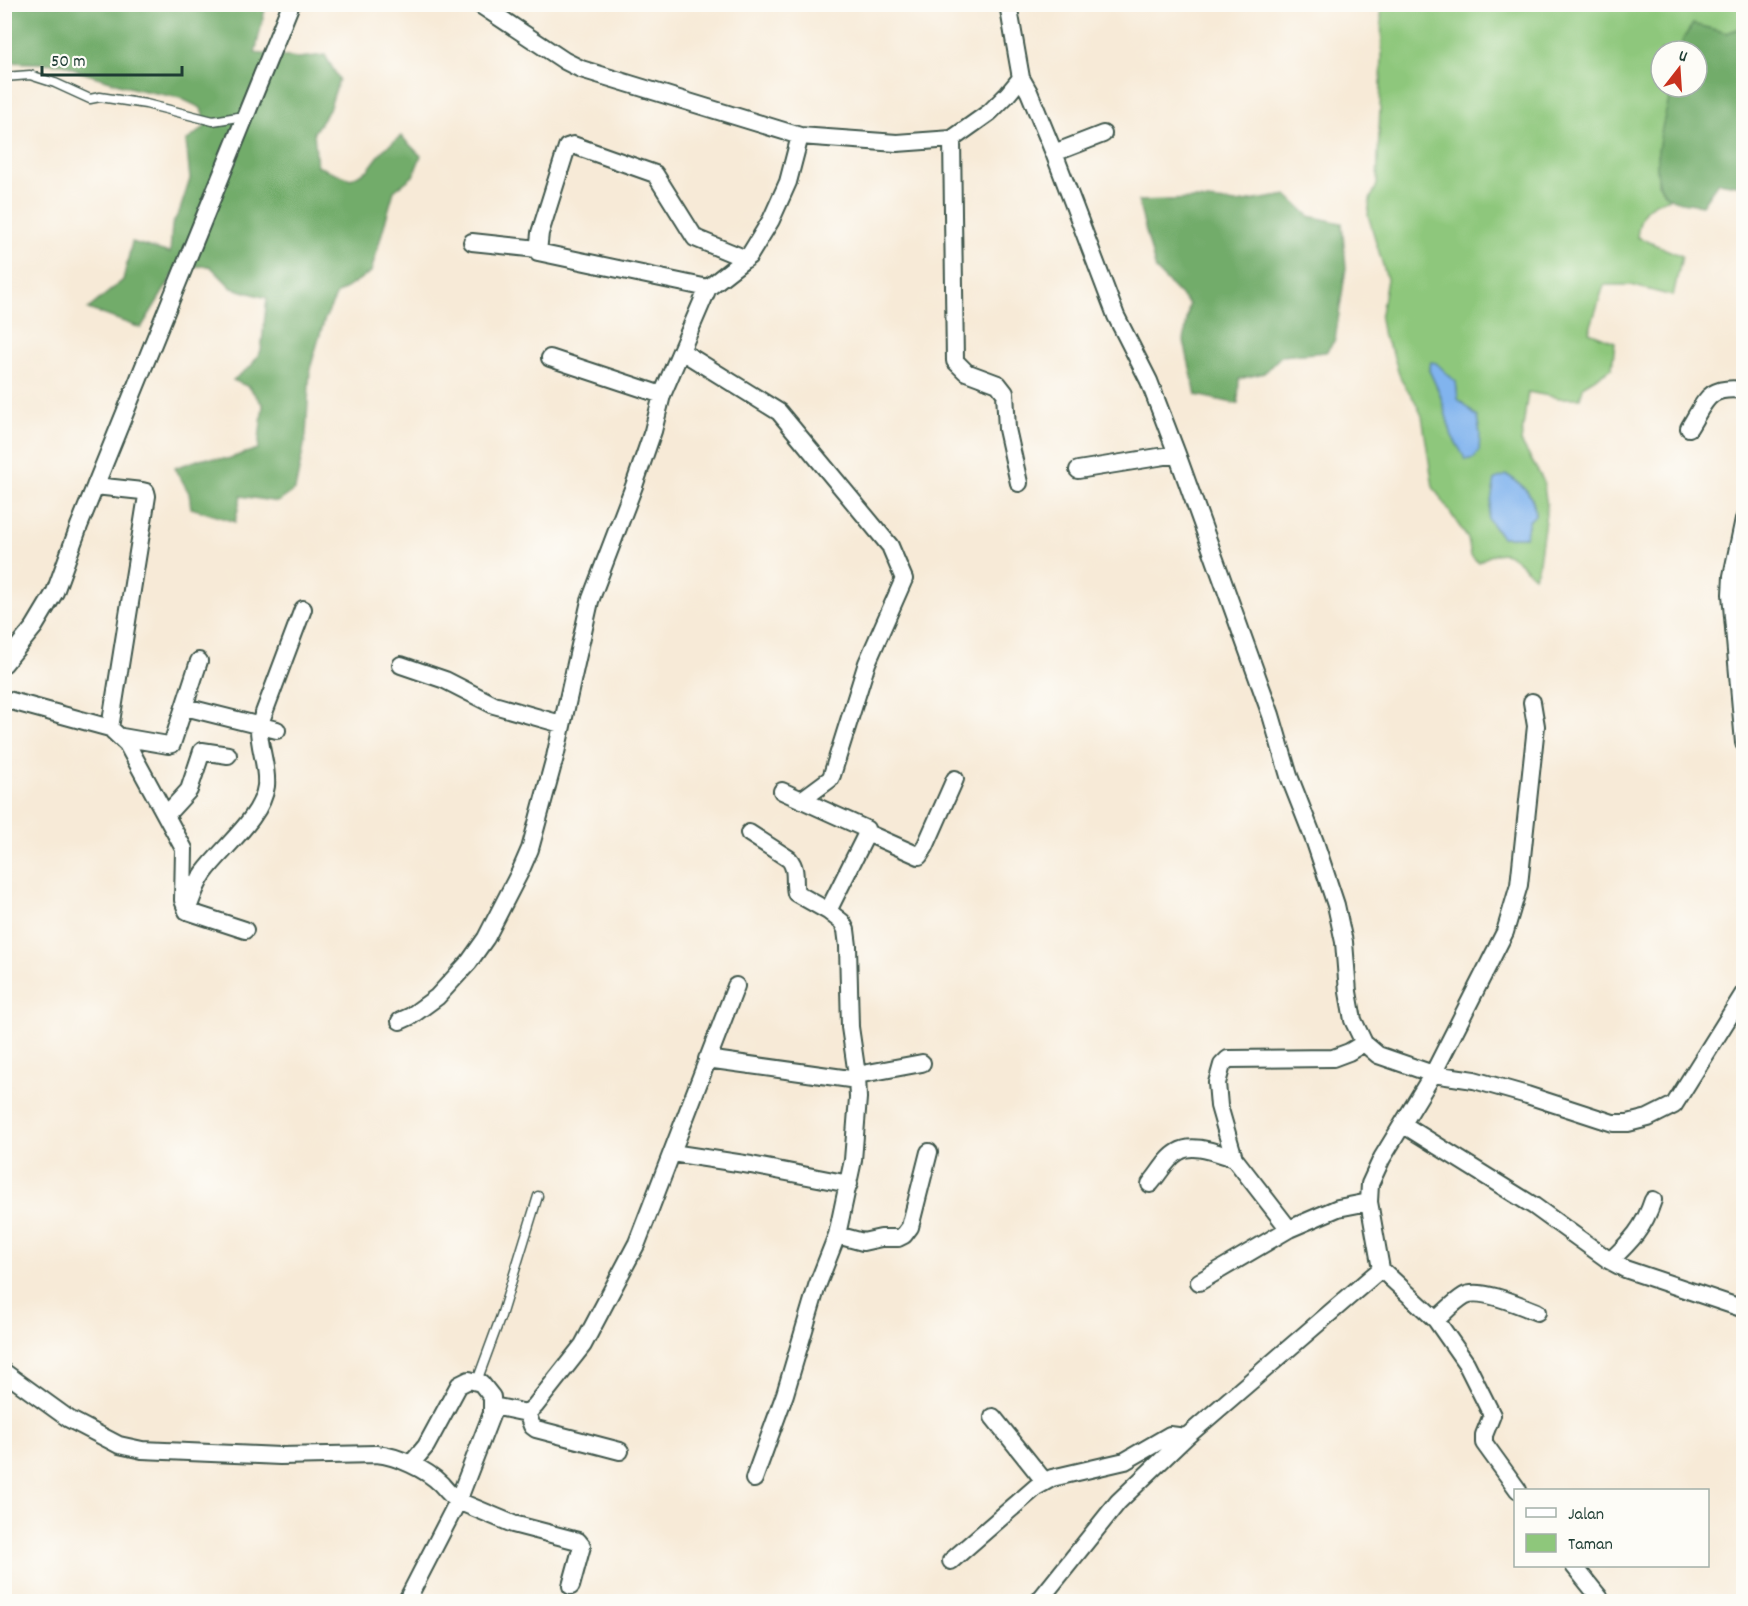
<svg xmlns="http://www.w3.org/2000/svg" width="1748" height="1606" font-family="Dekko,sans-serif">
	<style>
		.green { fill: #8ec77b; stroke: #568258; stroke-width: 1.5; fill-rule: evenodd }
		.forest { fill: #72ac6b; stroke: #487450; stroke-width: 1.5 }
		.water { fill: #81b4ee; stroke: #507891; stroke-width: 1.5 }
		.lines { fill: none; stroke-linecap: round; stroke-linejoin: round }
		.lane-casing { stroke: #3f574c; stroke-width: 11 }
		.street-casing { stroke: #3f574c; stroke-width: 20 }
		.lane { stroke: #fff; stroke-width: 8 }
		.street { stroke: #fff; stroke-width: 16 }
	</style>
	<rect width="100%" height="100%" fill="#fdfcf7"/>
	<filter id="ink" filterUnits="userSpaceOnUse"><feTurbulence type="fractalNoise" baseFrequency=".0167" numOctaves="2"/><feDisplacementMap in="SourceGraphic" scale="12" xChannelSelector="R" yChannelSelector="G"/><feConvolveMatrix kernelMatrix="1 2 1 2 8 2 1 2 1" color-interpolation-filters="sRGB"/></filter>
	<filter id="wash" filterUnits="userSpaceOnUse"><feTurbulence type="fractalNoise" baseFrequency=".008" numOctaves="4" result="noise"/><feDisplacementMap in="SourceGraphic" scale="24" xChannelSelector="R" yChannelSelector="G"/><feGaussianBlur stdDeviation="1.35" result="paint"/><feColorMatrix in="noise" values="0 0 0 0 0 0 0 0 0 0 0 0 0 0 0 0 0 1.4 0 .05"/><feComposite in="paint" operator="in"/></filter>
	<g filter="url(#wash)">
		<rect width="100%" height="100%" fill="#f7ead7"/>
		<path class="green" d="M1381 5H1743V27L1727 33 1693 24 1683 39 1680 51H1661V87H1672L1657 156 1658 184 1670 198C1645 204 1640 213 1637 237L1682 256 1673 296 1630 285H1604L1589 332 1615 342 1612 368 1584 385 1580 398H1559L1528 392 1521 442 1543 480 1547 506 1538 569 1534 576C1511 556 1508 544 1478 562L1471 556 1468 539 1433 487 1422 416 1415 401 1401 380 1392 351 1383 337 1380 319 1387 279 1368 215 1370 200 1377 185 1382 56ZM1429 370 1456 382 1458 399 1477 417 1452 436 1440 394ZM1507 476C1523 485 1535 495 1535 514L1529 521 1525 537H1502L1488 519Z"/>
		<path class="forest" d="M5 5H266L255 53 298 58 325 55 339 79 329 110 314 132 317 166 351 179 368 170 383 150 401 136 421 156 413 176 394 191 371 272 337 294 324 321 310 369 306 436 295 490 278 502 241 496 235 522 191 508 189 493 175 468 203 458 227 459 258 449 263 405 249 387 233 380 251 366 261 351 267 298 232 288 210 266 178 267 141 328 88 309 123 280 132 242 170 253 172 225 180 210 190 179 186 141 206 126 201 108 180 98 135 89 81 72 64 64 5 62Z
			M1693 24 1727 33 1743 27V186L1718 182 1702 205C1693 203 1677 203 1670 198 1642 181 1667 112 1672 87H1697V51H1680L1683 39Z
			M1287 195 1309 216 1342 223 1346 268 1335 340 1326 352 1281 356 1264 373 1239 379 1238 404 1196 395 1184 341 1189 304 1156 270 1138 201 1197 199 1237 203Z"/>
		<path class="water" d="M1431 362 1436 363 1456 382 1458 399 1477 417 1480 434 1479 451 1474 458 1466 460 1452 436 1440 394 1429 370Z
			M1507 475C1523 485 1535 495 1535 515L1529 521 1525 537H1502L1488 519 1495 479Z"/>
	</g>
	<g filter="url(#ink)">
		<g class="lines">
			<g class="lane-casing">
				<path id="lane" d="M4 77 30 75 55 83 90 99 100 97 146 104 213 121 244 116
					M477 1381 501 1316 538 1196"/>
			</g>
			<g class="street-casing">
				<path id="street" d="M479 4 565 61 581 69 800 136 897 143 952 139 990 112 1007 95 1021 78 1008 4
					M1021 78 1029 92 1054 153 1116 316 1149 381 1177 454 1271 715 1289 776 1315 842 1336 905 1344 942 1348 992 1353 1020 1364 1043 1378 1055 1433 1074 1474 1080 1527 1095 1613 1123H1628L1648 1118 1674 1105 1744 993
					M952 139 955 361 966 372 998 384 1005 393 1007 429 1019 483
					M1054 153 1103 134
					M472 242 538 249
					M708 288 538 252 540 233 567 147 573 145 655 174 695 238 746 259
					M681 351 779 412 890 546 904 579 867 663 832 775 830 779 803 799
					M550 358 662 395
					M1689 428C1706 401 1707 385 1744 390
					M1078 470 1177 454
					M95 486 142 491 146 492 147 496 110 728
					M1744 519 1732 576 1731 594 1744 743
					M4 664 34 627 55 592 79 526 291 4
					M401 665 445 680 494 705 561 724
					M4 699 110 728 127 744 184 849 183 900 187 911 245 930
					M185 707 277 730
					M122 737 168 745 172 744 199 661
					M167 814 189 790 202 751 228 755
					M749 833 789 859C798 870 793 880 796 893L828 911
					M867 833 919 856 925 847 955 779
					M187 911C192 898 196 884 204 873 223 847 262 818 266 786 268 766 258 746 259 726L303 609
					M400 1021 411 1016 437 997 469 962 486 938 520 872 530 849 555 757 590 601 634 486 653 431 662 395 708 288 749 256 771 220 788 182 800 136
					M1364 1043 1349 1052 1333 1058 1228 1059 1222 1065 1217 1083 1219 1106 1234 1158 1289 1229 1338 1208 1369 1202
					M707 1059 857 1080
					M857 1075 922 1063
					M1404 1125 1534 1206 1610 1261 1625 1269 1744 1309
					M672 1153 751 1165 849 1184
					M1150 1184C1159 1174 1167 1158 1178 1152 1193 1142 1219 1154 1234 1158
					M837 1235 863 1242 881 1238H898L904 1235 910 1227 929 1152
					M1610 1261C1631 1241 1644 1228 1653 1200
					M1381 1269 1436 1320C1445 1312 1454 1302 1464 1296 1479 1287 1522 1306 1537 1312
					M1199 1282 1289 1229
					M1436 1320 1466 1363 1492 1415 1484 1435V1443L1518 1490
					M4 1372 69 1419 119 1445 142 1450 280 1456 376 1454C397 1456 426 1469 441 1484 447 1491 451 1496 458 1501L406 1602
					M493 1406 527 1413 535 1406 583 1345 637 1243 736 986
					M527 1413 532 1426 536 1429 620 1451
					M993 1417 1045 1482
					M411 1464 426 1446 459 1385 469 1380 481 1383 492 1397V1413L458 1501 513 1524 578 1541 582 1546 571 1586
					M754 1479 785 1394 817 1286 837 1235 853 1160 858 1098 857 1075 850 1027 848 946 846 930 842 922 828 911 865 837 866 829 782 791
					M951 1561 1036 1487 1052 1478 1125 1461 1170 1435 1186 1437
					M1574 1566 1603 1602
					M1038 1602 1118 1502 1186 1437 1381 1269 1369 1202 1370 1184 1382 1158 1433 1074 1505 932 1519 885 1536 726 1532 702"/>
			</g>
			<use href="#lane" class="lane"/>
			<use href="#street" class="street"/>
		</g>
	</g>
	<rect width="1748" height="1606" fill="none" stroke="#fdfcf7" stroke-width="24"/>
	<rect x="1514" y="1489" width="195" height="78" fill="#fdfcf7" stroke="#a4b0a9" stroke-width="1.5"/>
	<rect x="1526" y="1508" width="30" height="9" fill="#ffffff" stroke="#a4b0a9" stroke-width="1.5"/>
	<text x="1568" y="1519" font-size="18" fill="#1f3d34">Jalan</text>
	<rect x="1526" y="1534" width="30" height="18" fill="#8ec77b" stroke="#a4b0a9" stroke-width="1.5"/>
	<text x="1568" y="1549" font-size="18" fill="#1f3d34">Taman</text>
	<g transform="translate(1679 69) rotate(17)"><circle r="28" fill="#fdfcf7" stroke="#a4b0a9" stroke-width="1.5"/>
	<path d="M0-4.5L10 22L0 15L-10 22Z" fill="#c8321e"/>
	<text y="-9" font-size="16" font-weight="bold" text-anchor="middle" fill="#1f3d34">U</text>
	</g>
	<path d="M42 66v9h140v-9" fill="none" stroke="#1f3d34" stroke-width="3"/>
	<text x="51" y="66" font-size="18" fill="#1f3d34" stroke="#fdfcf7" stroke-width="4.5" paint-order="stroke">50 m</text>
</svg>
